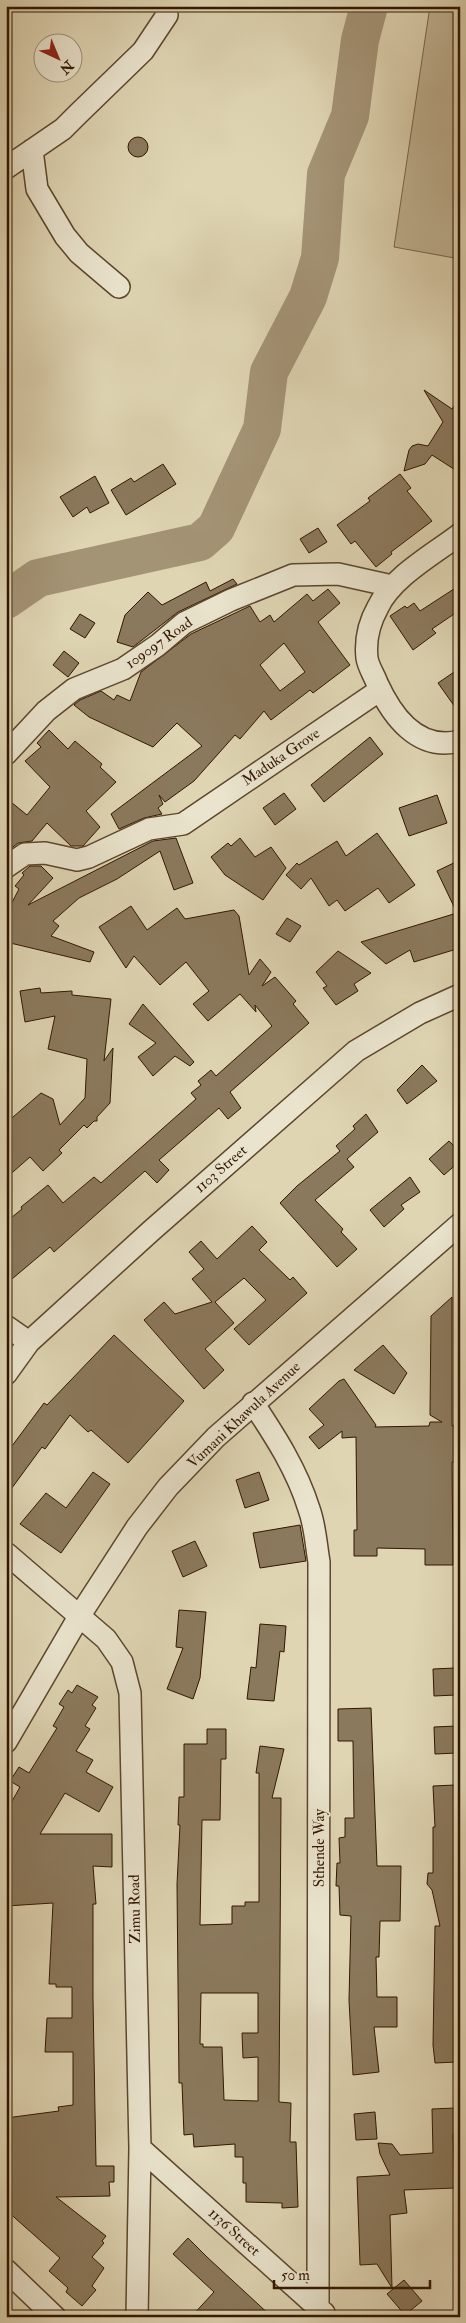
<svg xmlns="http://www.w3.org/2000/svg" width="466" height="2323" font-family="'IM FELL Double Pica',serif">
	<style>
		.garden { fill: #c1b595; stroke: #79664a }
		.lines { fill: none; stroke-linecap: round; stroke-linejoin: round }
		.river { stroke: #a49476; stroke-width: 38 }
		.building { fill: #8b795d; stroke: #311600; fill-rule: evenodd }
		.minor-casing { stroke: #5c462d; stroke-width: 24 }
		.minor { stroke: #eae4ce; stroke-width: 21 }
		.labels { text-anchor: middle; dominant-baseline: central; stroke-width: 4; stroke-linejoin: round; paint-order: stroke }
		.street-label { font-size: 15px; fill: #311600; stroke: #eae4ce }
	</style>
	<rect width="100%" height="100%" fill="#dfd5b3"/>
	<filter id="stains"><feTurbulence type="fractalNoise" baseFrequency=".004" numOctaves="4"/><feColorMatrix values="0 0 0 0 .2 0 0 0 0 .09 0 0 0 0 .02 0 0 0 .5 -.17"/></filter>
	<radialGradient id="worn" r=".72"><stop offset=".6" stop-color="#630" stop-opacity="0"/><stop offset="1" stop-color="#630" stop-opacity=".3"/></radialGradient>
	<path class="garden" d="M430 6H460V259L394 247Z"/>
	<g class="lines">
		<path class="river" d="M6 600 38 578 200 542 216 528 262 429 269 372 308 297 320 258 326 174 350 116 360 40 369 6"/>
	</g>
	<path class="building" d="M128 147a10 10 0 1 1 20 0a10 10 0 1 1-20 0Z
		M424 390 452 409 460 397V473L432 455 425 464 404 471 409 450 412 446 418 444 428 446 443 422Z
		M163 464 176 484 126 515 111 490 131 478 134 482Z
		M400 474 411 488 407 491 432 521 391 552 392 554 376 567 355 541 351 544 337 525 370 501 368 498Z
		M95 476 109 503 90 513 87 507 73 517 60 497Z
		M318 528 327 542 309 553 300 539Z
		M233 579 237 584 178 612 133 647 117 642 125 615 148 592 162 605 206 582 210 591Z
		M460 585V610L432 629 436 633 413 650 390 616 405 606 407 608 414 603 420 611Z
		M328 589 340 603 318 622 350 665 313 693 310 690 271 720 264 711 240 739 235 735 194 781 165 802 159 795 163 804 158 808 162 814 144 818 119 829 111 814 202 746 177 723 153 747 89 717 74 705 80 700 101 691 114 700 117 695 130 701 141 672 191 634 250 606 260 622 270 615 274 622 307 594 313 601ZM284 643 305 672 280 691 260 665Z
		M80 614 95 623 85 638 70 629Z
		M64 651 79 663 68 677 53 665Z
		M460 668V714L438 683Z
		M49 730 68 749 75 741 102 764 100 767 116 782 86 811 100 827 83 846H71L47 823 32 841 18 843 9 850 6 848V798L27 815 50 787 25 761 41 747 37 743Z
		M370 737 383 754 324 802 311 785Z
		M284 793 296 809 275 825 263 808Z
		M437 795 447 823 409 836 399 808Z
		M377 833 415 885 389 903 378 888 345 911 337 900 329 906 311 878 301 889 286 875 297 863 299 865 337 841 346 856Z
		M176 838 193 883 174 890 160 851 117 879 79 898 53 921 59 926 51 936 94 952 90 962 6 942V914L19 889 15 886 24 875 22 873 30 866H41L53 878 28 905 153 841Z
		M240 838 255 857 271 847 286 868 263 900 225 875 211 857 228 843 231 846Z
		M460 860V948L414 962 410 950 386 964 361 942 457 913 437 871Z
		M131 906 147 930 177 908 185 919 234 910 239 916 249 975 260 959 271 972 262 986 275 977 296 1001 293 1004 309 1023 230 1092 241 1108 228 1119 219 1108 159 1160 169 1170 157 1183 145 1171 54 1252 50 1247 6 1284V1222L22 1209 21 1207 48 1185 63 1203 94 1177 101 1183 196 1099 191 1093 201 1085 198 1081 211 1070 216 1076 272 1026 255 1005 256 1012 240 994 208 1021 193 1004 209 991 186 962 160 985 134 956 126 968 99 927Z
		M287 918 301 926 290 942 276 934Z
		M338 951 371 973 354 984 358 991 336 1005 323 988 327 986 316 972Z
		M40 988 41 993 72 991V995L111 999 104 1061 113 1048 110 1103 97 1117V1121H94L87 1128 84 1125 59 1150 62 1153 43 1171 30 1157 6 1178V1123L41 1093 53 1099 60 1125 85 1098 87 1059 48 1049 55 1016 25 1022 20 991Z
		M143 1004 194 1062 190 1066 175 1056 153 1076 138 1057 156 1043 129 1024Z
		M422 1065 437 1081 407 1104 397 1090Z
		M366 1114 378 1132 347 1159 354 1167 315 1200 343 1229 341 1232 357 1249 337 1267 280 1203 297 1186 340 1151 336 1146 355 1129 353 1126Z
		M449 1141 460 1152V1161L444 1175 429 1159Z
		M410 1177 420 1192 401 1205 404 1209 384 1227 370 1210Z
		M252 1226 267 1242 259 1250 290 1280 293 1277 307 1293 249 1345 234 1329 266 1300 244 1278 215 1302 234 1323 205 1349 224 1370 204 1389 144 1320 164 1302 175 1314 212 1302 192 1279 204 1269 189 1252 201 1241 217 1259Z
		M452 1297V1426L454 1425V1428L460 1429V1462H452L453 1565H425V1549L377 1548V1556H354V1530H357L356 1437 342 1438V1431L319 1449 309 1437 324 1425 309 1409 339 1381 344 1379 376 1425 375 1427 429 1426 430 1422H442L430 1415 431 1316Z
		M114 1335 184 1401 128 1463 91 1430 88 1432 70 1415 45 1449 42 1447 6 1496V1454L44 1403 47 1405Z
		M383 1345 407 1373 394 1394 354 1370Z
		M93 1472 110 1484 61 1553 20 1524 46 1493 66 1508Z
		M259 1472 269 1500 245 1508 236 1480Z
		M300 1525 306 1561 260 1568 253 1533Z
		M195 1541 207 1566 183 1577 172 1551Z
		M179 1610 206 1612 200 1678 193 1699 167 1689 183 1648 176 1647Z
		M260 1624 286 1626 284 1652 280 1651 274 1701 247 1699 251 1667 256 1668Z
		M455 1668 456 1695 434 1696 433 1669Z
		M77 1685 98 1697 92 1705 96 1708 85 1726 90 1729 76 1751 93 1760 86 1772 113 1787 99 1812 65 1793 40 1834H112V1867L93 1866 96 1904H93V1999L96 2166H114V2182H109L110 2196 56 2197 106 2236 102 2241 104 2243 92 2257 104 2268 92 2286 96 2290 82 2306 66 2292 68 2288 49 2271 60 2258 6 2210V2118L59 2111 58 2107 73 2105V2052H45L47 2018H72V1987H56V1984H49L53 1903 6 1906V1812L20 1787 10 1781 19 1767 29 1773 57 1728 53 1726 64 1707 59 1704 68 1690 72 1693Z
		M371 1708 377 1866H401L400 1921H380L379 1957H376L377 1997H397V2027H374L379 2072 353 2075 349 2000 351 1916 340 1915 339 1886H336L337 1863H340L339 1838 345 1837V1818H354L353 1741H338V1709Z
		M457 1726V1753L435 1754 434 1727Z
		M207 1729H226V1759H221L220 1820H202L200 1925 232 1924V1906H245V1902H259V1773H256L260 1746 284 1749 272 1798H281L279 2102 291 2103 290 2142H296L298 2207 282 2208V2203L246 2202V2183H243V2157H235V2144L194 2147 193 2134 184 2135 182 2083H179L177 1884 180 1825H178L179 1797H184V1744H207ZM201 1993H258V2033H242L243 2058 258 2057V2101L224 2100 222 2047H203V2044H200Z
		M455 1785 457 1826H460V1893L459 1912H456L457 2062 435 2063 433 2045 435 1926H440L432 1890 427 1884 428 1873H433V1827H435L433 1786Z
		M455 2108 456 2134H453L455 2188 404 2190 407 2213 390 2215 392 2288 377 2264 360 2265 357 2177 390 2175 380 2154 378 2143 392 2144 400 2155 433 2153 432 2109Z
		M375 2112 377 2139 356 2140 354 2114Z
		M188 2238 207 2257 272 2317H191L214 2292 173 2254Z
		M404 2280 422 2301 405 2315 387 2294Z"/>
	<g class="lines">
		<g class="minor-casing">
			<path id="minor" d="M32 150 37 189 65 236 79 253 119 287
				M6 168 63 129 77 115 143 51 167 15
				M460 534C434 554 392 577 378 607 369 623 365 640 367 658 368 666 374 675 377 683 392 716 418 752 460 741
				M6 754 46 711 74 689 123 669 158 645 184 623 231 600 293 575 338 574 392 586
				M6 867 25 854 45 853 77 860 89 857 149 829 183 824 380 690
				M6 1326 29 1342
				M6 1374 29 1342 151 1231 356 1051 420 1013 460 995
				M253 1403C275 1436 297 1470 309 1509 315 1525 316 1544 319 1562L318 2307
				M6 1553 106 1639 122 1662 130 1693 140 2148 137 2317
				M6 1742 80 1615 137 1527 168 1487 216 1437 460 1224
				M140 2148 324 2313
				M6 2270 55 2317"/>
		</g>
		<use href="#minor" class="minor"/>
	</g>
	<g class="labels">
		<g class="street-label">
			<text transform="translate(159 643) rotate(-35)">109097 Road</text>
			<text transform="translate(281 757) rotate(-34)">Maduka Grove</text>
			<text transform="translate(221 1169) rotate(-41)">1103 Street</text>
			<text transform="translate(244 1415) rotate(-43)">Vumani Khawula Avenue</text>
			<text transform="translate(319 1848) rotate(-90)">Sthende Way</text>
			<text transform="translate(135 1909) rotate(-91)">Zimu Road</text>
			<text transform="translate(234 2232) rotate(42)">1136 Street</text>
		</g>
	</g>
	<rect width="466" height="2323" fill="none" stroke="#dfd5b3" stroke-width="25"/>
	<rect x="8" y="8" width="451" height="2308" fill="none" stroke="#311600" stroke-width="2.5"/>
	<rect x="12" y="12" width="441" height="2298" fill="none" stroke="#311600"/>
	<g transform="translate(58 58) rotate(136)"><circle r="24" fill="#eae4ce" stroke="#a0927c"/>
	<path d="M0-4L9 19L0 12L-9 19Z" fill="#8f2418"/>
	<text y="-8" font-size="14" font-weight="bold" text-anchor="middle" fill="#311600">N</text>
	</g>
	<path d="M274 2280v8h156v-8" fill="none" stroke="#311600" stroke-width="2.5"/>
	<text x="281" y="2280" font-size="15" fill="#311600" stroke="#eae4ce" stroke-width="4" paint-order="stroke">50 m</text>
	<rect width="100%" height="100%" filter="url(#stains)"/>
	<rect width="100%" height="100%" fill="url(#worn)"/>
</svg>
